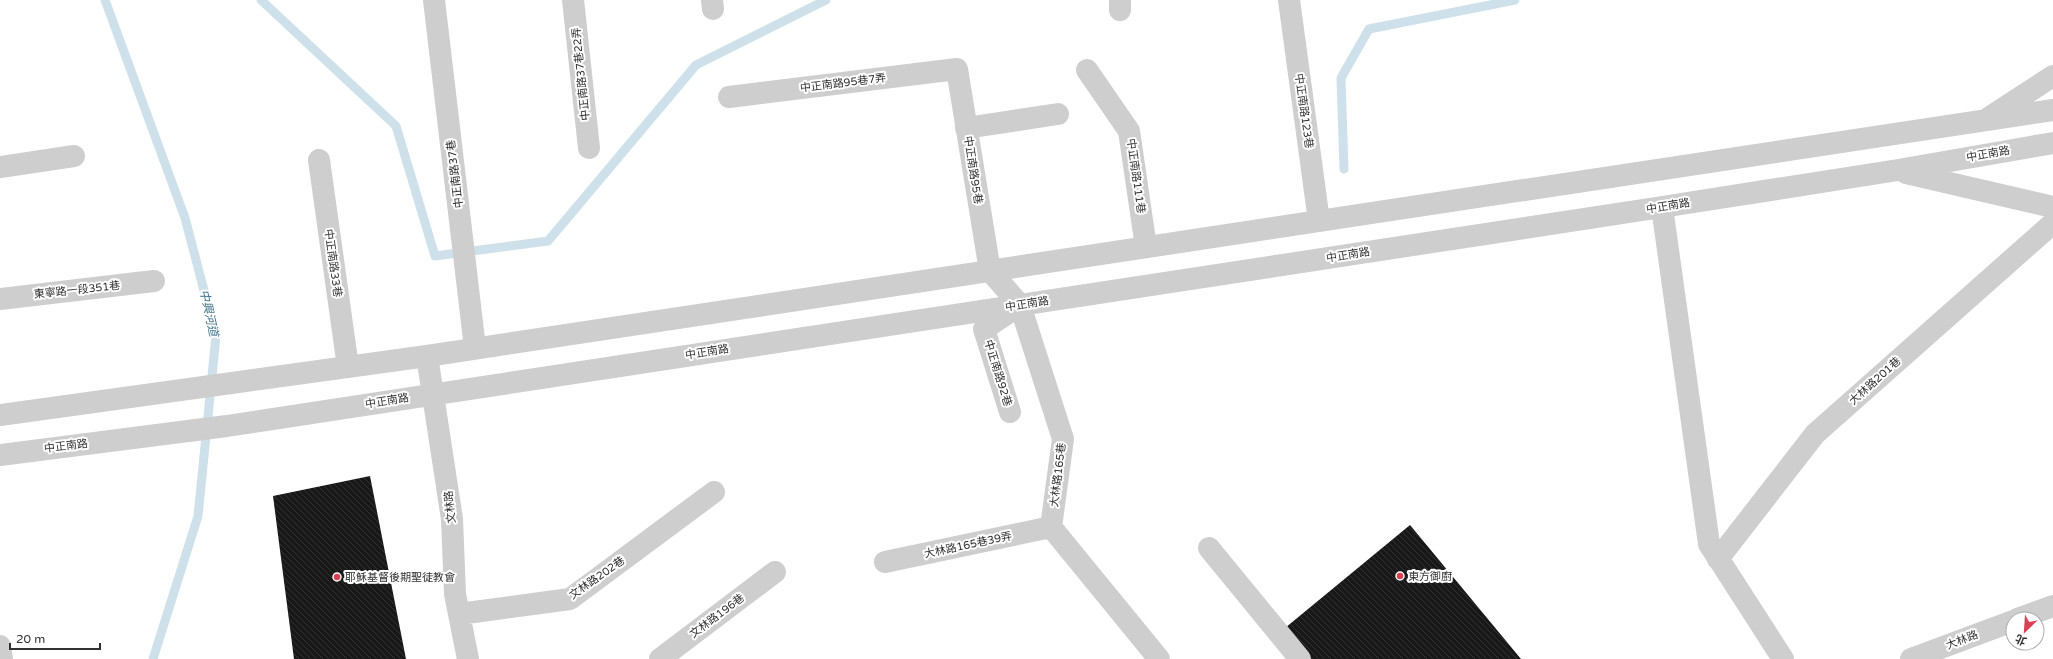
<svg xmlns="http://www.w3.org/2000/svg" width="2053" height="659" font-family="'Varela Round','Noto Sans TC',sans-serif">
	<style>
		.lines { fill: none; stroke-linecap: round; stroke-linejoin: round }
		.stream { stroke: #cee1ea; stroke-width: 9 }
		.building { fill: url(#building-back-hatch) }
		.minor { stroke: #cecece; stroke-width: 22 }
		.poi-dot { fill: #d84255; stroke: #fff; stroke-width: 1.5 }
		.labels { text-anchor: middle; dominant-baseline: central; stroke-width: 4; stroke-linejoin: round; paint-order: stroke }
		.street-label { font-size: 11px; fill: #313131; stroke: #fff }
		.poi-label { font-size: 11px; fill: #313131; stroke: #fff; text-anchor: start }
		.water-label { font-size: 12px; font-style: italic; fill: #44758d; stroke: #fff }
	</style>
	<defs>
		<pattern id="building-back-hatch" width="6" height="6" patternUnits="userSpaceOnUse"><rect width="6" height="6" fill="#181818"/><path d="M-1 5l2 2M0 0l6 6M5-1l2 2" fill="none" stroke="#313131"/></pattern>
	</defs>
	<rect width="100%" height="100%" fill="#fff"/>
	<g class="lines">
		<path class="stream" d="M105 0 185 218 216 336 198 516 153 659
			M261 0 396 126 435 256 548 241 696 65 826 0
			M1344 169 1341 78 1369 29 1515 0"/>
	</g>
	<path class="building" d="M370 476 406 659H294L273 496Z
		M1410 525 1521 659H1311L1285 628Z"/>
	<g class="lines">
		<path class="minor" d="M434 0 475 348
			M573 0 589 148
			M712 0 713 9
			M1120 0V10
			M1289 0 1319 221
			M1087 70 1129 131 1146 247
			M729 97 957 69 990 271
			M1990 117 2053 76
			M966 128 1058 114
			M319 160 348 367
			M0 167 74 156
			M1906 173 2053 207
			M1662 207 1709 544 1783 659
			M990 271 1020 305 1063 439 1051 527 1159 659
			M0 299 154 281
			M427 356 452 519 455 594 468 659
			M1010 412 984 329 1014 309
			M0 415 427 356 2053 110
			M0 455 227 426 1662 207 1898 170 2053 143
			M1209 548 1300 659
			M1718 559 1815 434 2053 223
			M885 562 1051 527
			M459 614 570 599 714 492
			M2017 619 2053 606
			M0 646 2 659
			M660 659 775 572
			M1911 659 2013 621"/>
	</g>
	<g class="poi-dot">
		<circle cx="1400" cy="576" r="4"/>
		<circle cx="337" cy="577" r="4"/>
	</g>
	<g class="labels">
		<g class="street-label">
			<text transform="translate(581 74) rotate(-96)">中正南路37巷22弄</text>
			<text transform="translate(843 83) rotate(-7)">中正南路95巷7弄</text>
			<text transform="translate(1304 111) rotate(82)">中正南路123巷</text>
			<text transform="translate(1988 154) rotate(-10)">中正南路</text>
			<text transform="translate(973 170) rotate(81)">中正南路95巷</text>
			<text transform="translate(455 174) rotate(-97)">中正南路37巷</text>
			<text transform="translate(1136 176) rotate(82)">中正南路111巷</text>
			<text transform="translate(1668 206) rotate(-9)">中正南路</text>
			<text transform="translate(1348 255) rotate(-9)">中正南路</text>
			<text transform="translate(333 263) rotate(82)">中正南路33巷</text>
			<text transform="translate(77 290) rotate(-6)">東寧路一段351巷</text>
			<text transform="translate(1027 304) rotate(-9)">中正南路</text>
			<text transform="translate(707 352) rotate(-9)">中正南路</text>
			<text transform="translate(998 373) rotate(73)">中正南路92巷</text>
			<text transform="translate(1875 381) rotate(-42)">大林路201巷</text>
			<text transform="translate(387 401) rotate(-9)">中正南路</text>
			<text transform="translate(66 446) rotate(-7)">中正南路</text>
			<text transform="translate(1058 475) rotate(-83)">大林路165巷</text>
			<text transform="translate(450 507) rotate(-96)">文林路</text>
			<text transform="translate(968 545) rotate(-12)">大林路165巷39弄</text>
			<text transform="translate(597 578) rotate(-35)">文林路202巷</text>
			<text transform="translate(717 616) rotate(-37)">文林路196巷</text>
			<text transform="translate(1962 640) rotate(-21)">大林路</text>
		</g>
		<g class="poi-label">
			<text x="1408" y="576">東方御廚</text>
			<text x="345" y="577">耶穌基督後期聖徒教會</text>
		</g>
		<g class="water-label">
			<text transform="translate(209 313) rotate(77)">中興河道</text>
		</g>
	</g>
	<g transform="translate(2025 631) rotate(205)"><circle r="19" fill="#ffffff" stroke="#adadad"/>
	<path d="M0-3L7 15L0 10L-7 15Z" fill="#d84255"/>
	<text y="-6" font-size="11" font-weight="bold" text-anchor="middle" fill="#313131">北</text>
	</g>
	<path d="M10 643v6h90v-6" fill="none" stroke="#313131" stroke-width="2"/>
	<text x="16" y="643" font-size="12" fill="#313131" stroke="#ffffff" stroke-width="3" paint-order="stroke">20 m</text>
</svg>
